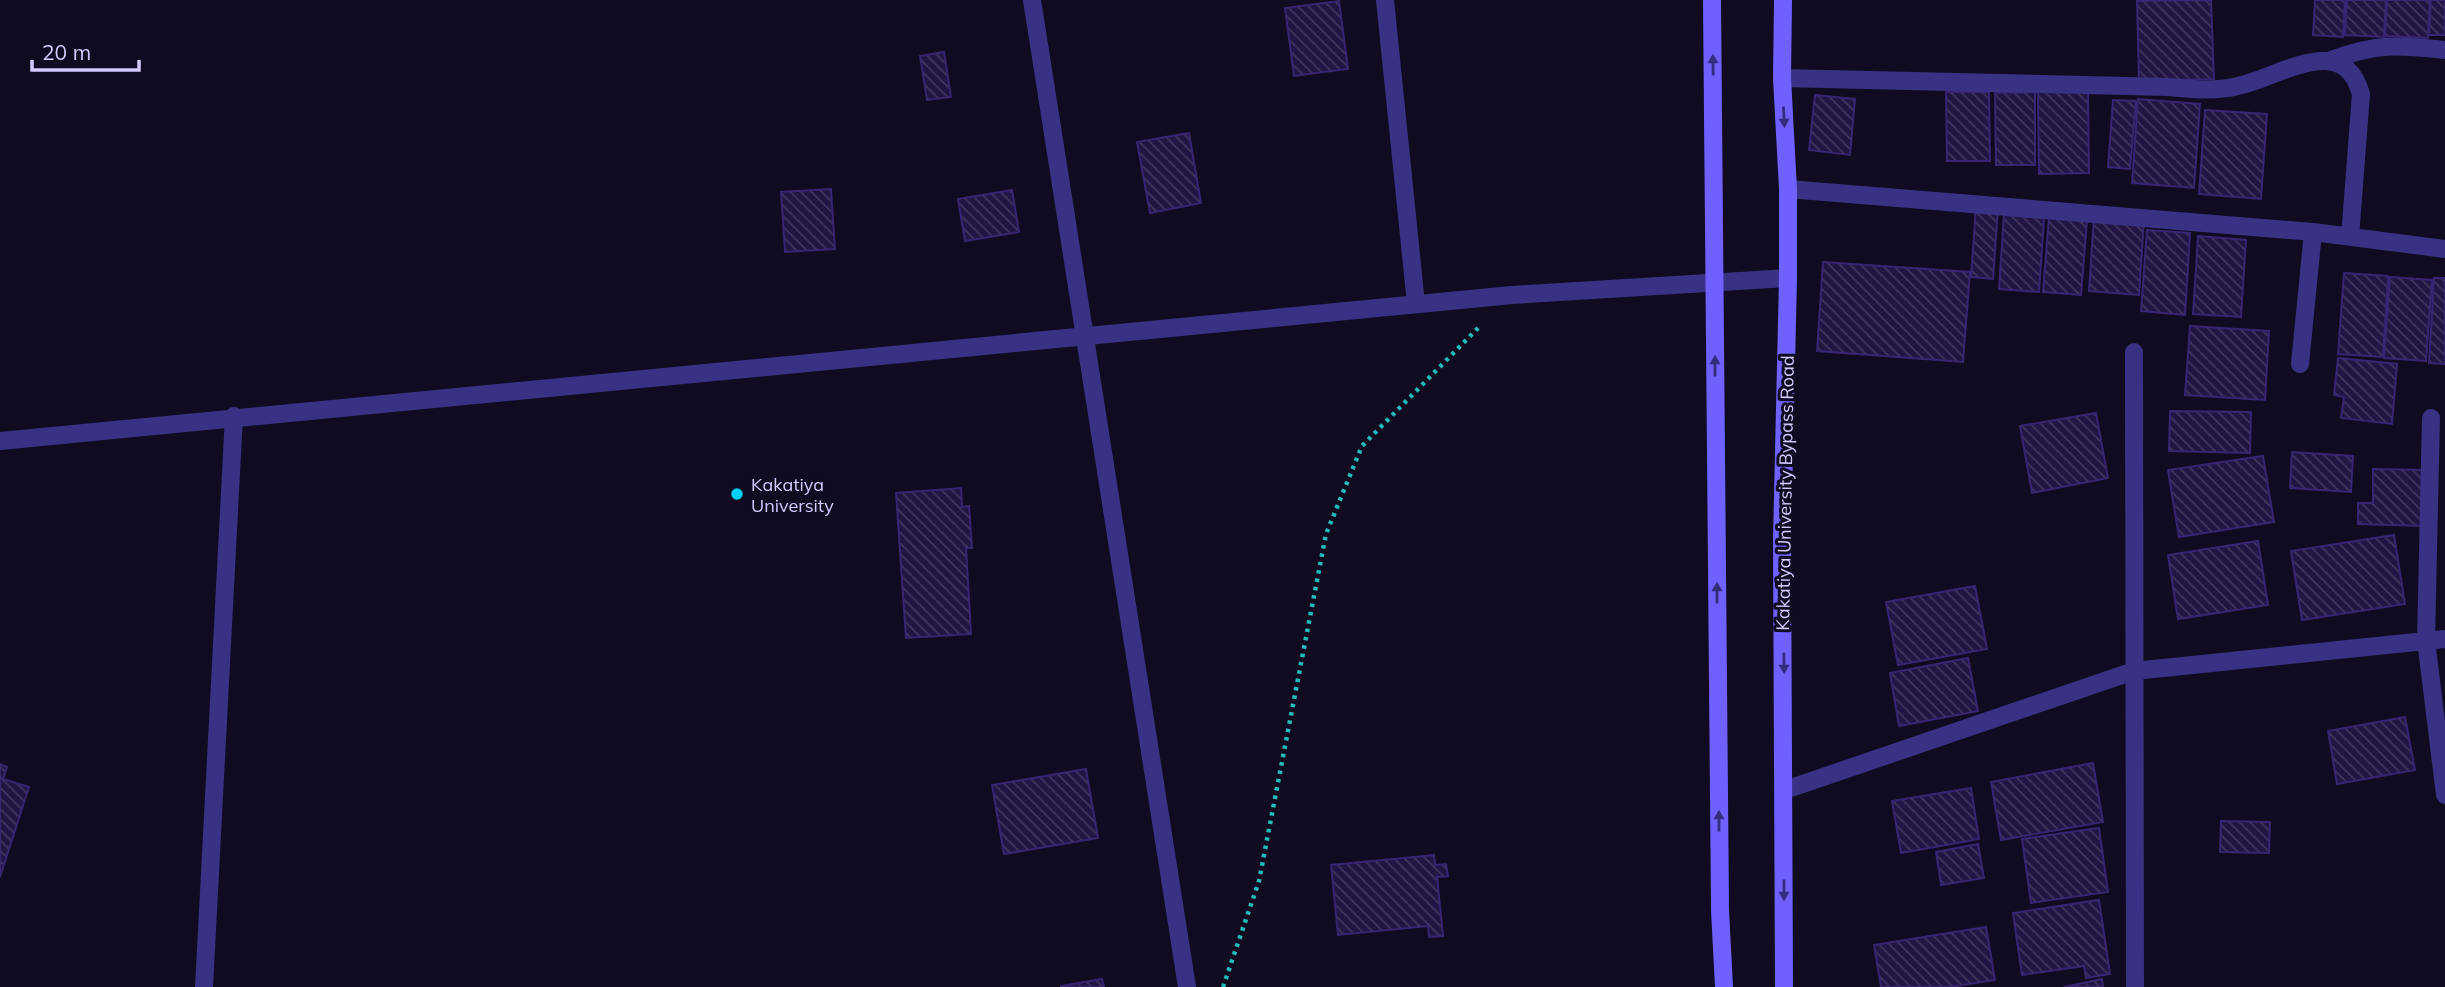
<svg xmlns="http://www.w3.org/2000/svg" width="2445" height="987" font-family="Mulish,sans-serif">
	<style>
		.building { fill: url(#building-back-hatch); stroke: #382472; stroke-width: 2 }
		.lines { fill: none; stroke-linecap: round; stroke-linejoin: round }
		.path { stroke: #21bcbb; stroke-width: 4.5; stroke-dasharray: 3.5 5; stroke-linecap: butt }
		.street { stroke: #393184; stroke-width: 18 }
		.secondary { stroke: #6e61ff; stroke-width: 18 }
		.oneway { fill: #362d7a }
		.poi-dot { fill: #00cef5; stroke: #100b21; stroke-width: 2.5 }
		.labels { text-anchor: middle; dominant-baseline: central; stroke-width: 6; stroke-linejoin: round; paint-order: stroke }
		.poi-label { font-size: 18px; fill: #d3caff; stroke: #100b21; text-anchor: start }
		.street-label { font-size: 18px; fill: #d3caff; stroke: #100b21 }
	</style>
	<defs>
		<pattern id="building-back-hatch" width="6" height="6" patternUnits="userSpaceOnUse" patternTransform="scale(1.75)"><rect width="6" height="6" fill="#211543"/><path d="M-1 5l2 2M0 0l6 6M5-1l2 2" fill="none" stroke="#40365f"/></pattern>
	</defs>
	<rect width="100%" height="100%" fill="#100b21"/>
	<path class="building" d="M2211 0 2214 79 2139 81 2137 1Z
		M2315 0H2345L2343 37 2313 35Z
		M2347 0H2386L2384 37 2345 35Z
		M2387 0H2430L2428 38 2385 36Z
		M2431 0H2445V35H2429Z
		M1339 1 1348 69 1294 76 1285 8Z
		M944 52 951 97 927 100 920 56Z
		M2038 90H2088L2089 173 2039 174Z
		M1946 92H1989L1990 161H1947Z
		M2035 92V165H1996L1995 93Z
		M1815 95 1855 99 1850 155 1809 150Z
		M2138 99 2200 104 2194 188 2132 183Z
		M2113 100 2136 101 2130 169 2108 167Z
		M2205 110 2267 114 2261 199 2199 194Z
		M1189 133 1201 203 1150 213 1137 142Z
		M831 189 835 249 785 252 781 192Z
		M1012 190 1019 232 965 241 958 199Z
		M1976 207 1998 208 1993 279 1971 277Z
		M2004 215 2044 218 2039 292 1999 289Z
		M2049 217 2087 220 2081 295 2043 292Z
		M2094 217 2144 220 2139 295 2089 291Z
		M2147 230 2190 233 2185 315 2141 311Z
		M2198 236 2246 240 2241 317 2193 314Z
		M1823 262 1970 272 1963 362 1817 351Z
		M2344 273 2388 276 2383 357 2338 354Z
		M2390 277 2432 280 2426 361 2384 358Z
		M2434 278H2445V364L2429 363Z
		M2190 326 2269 331 2265 400 2185 395Z
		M2338 358 2397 364 2392 424 2341 418 2344 397 2334 395Z
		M2170 411 2251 412 2250 453 2169 451Z
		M2096 413 2108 478 2032 493 2020 426Z
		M2292 452 2353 456 2351 492 2290 488Z
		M2263 456 2274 522 2179 537 2168 470Z
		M2373 469 2425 470 2424 526 2358 524V503H2373Z
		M961 488 962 507 969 506 972 548H966L971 634 906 638 896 493Z
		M2394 535 2405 604 2302 620 2291 551Z
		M2258 541 2268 605 2178 619 2168 555Z
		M1975 586 1987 649 1898 665 1886 602Z
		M1968 658 1978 711 1899 726 1890 673Z
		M2405 717 2415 770 2337 784 2328 731Z
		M2093 763 2103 822 2001 840 1991 782Z
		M0 764 7 767 3 779 29 787 0 877Z
		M1086 769 1098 838 1004 854 992 785Z
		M1971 788 1979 839 1901 853 1892 801Z
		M2221 821 2270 822 2269 853 2220 852Z
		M2099 828 2108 892 2031 903 2022 839Z
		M1978 844 1984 878 1941 885 1936 852Z
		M1434 855 1435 865 1446 864 1448 876 1437 877 1443 936 1429 937 1428 926 1338 935 1331 865Z
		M2099 900 2110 974 2086 978 2084 966 2022 975 2013 913Z
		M1986 927 1995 980 1950 987H1881L1874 945Z
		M1102 979 1104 987H1061V986Z
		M2102 979 2103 987H2064Z"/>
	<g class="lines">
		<path class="path" d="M1223 987 1259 881 1326 534 1362 446 1481 325"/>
		<path class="street" d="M1032 0 1187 987
			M1385 0 1416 304
			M2331 60C2378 43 2396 45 2445 50
			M1782 78 2168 87C2192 89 2214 92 2238 86 2280 77 2343 30 2361 94L2350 237
			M1788 189 2313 232 2445 249
			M2134 352 2135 987
			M2300 364 2313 232
			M2431 418 2426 640 2445 795
			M0 441 1512 295 1788 278
			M1785 790 2134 671 2445 639
			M204 987 234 416"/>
		<path class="secondary" d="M1712 0 1720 910 1724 987
			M1783 0 1782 78 1788 189V278L1782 539 1784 987"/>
	</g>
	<defs><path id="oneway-solid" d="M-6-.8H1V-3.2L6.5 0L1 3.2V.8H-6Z" transform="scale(1.75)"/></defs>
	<g class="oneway">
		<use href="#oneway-solid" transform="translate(1713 65) rotate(-91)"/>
		<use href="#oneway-solid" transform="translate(1784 117) rotate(87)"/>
		<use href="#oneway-solid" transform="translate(1715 366) rotate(-90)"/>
		<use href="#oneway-solid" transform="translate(1717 593) rotate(-90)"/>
		<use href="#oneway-solid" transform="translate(1784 663) rotate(89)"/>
		<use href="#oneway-solid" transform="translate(1719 821) rotate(-90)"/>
		<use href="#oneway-solid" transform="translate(1784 890) rotate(90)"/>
	</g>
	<circle class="poi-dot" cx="737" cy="494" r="7"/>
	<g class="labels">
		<g class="poi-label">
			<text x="751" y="484">Kakatiya<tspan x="751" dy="21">University</tspan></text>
		</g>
		<g class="street-label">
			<text transform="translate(1785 493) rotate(-89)">Kakatiya University Bypass Road</text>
		</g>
	</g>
	<path d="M32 60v10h107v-10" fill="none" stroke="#d3caff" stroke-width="3.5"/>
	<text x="42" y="60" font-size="21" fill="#d3caff" stroke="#100b21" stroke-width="5" paint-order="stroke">20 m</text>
</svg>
